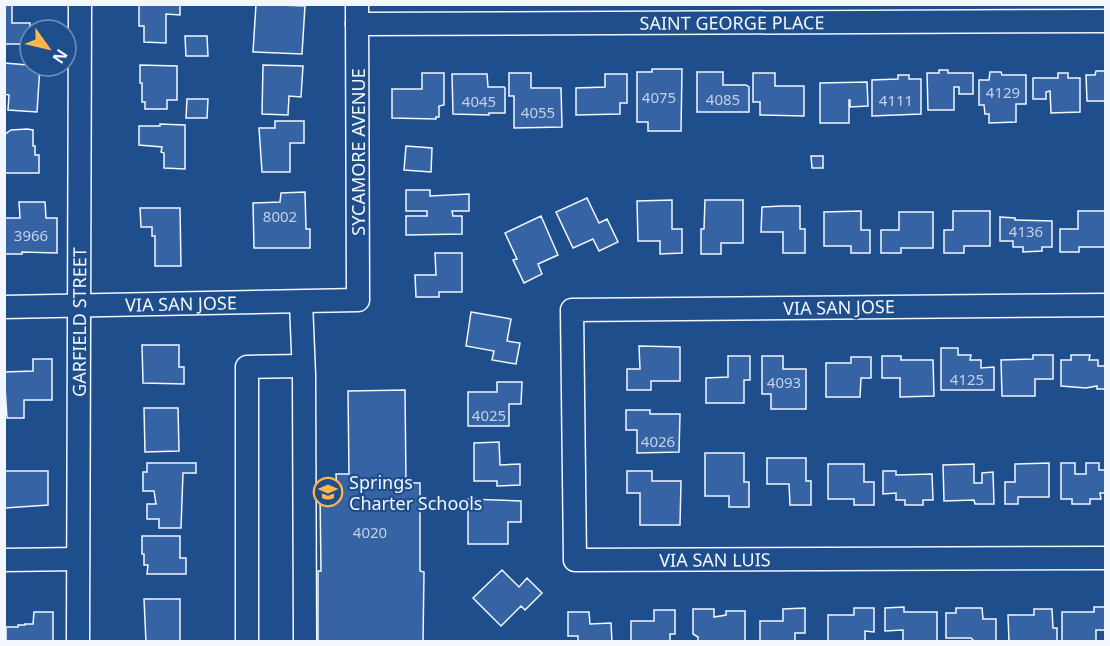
<svg xmlns="http://www.w3.org/2000/svg" width="1110" height="646" font-family="'Noto Sans',sans-serif">
	<style>
		.building { fill: #3563a3; stroke: #f2f6ff; stroke-width: 1.5 }
		.lines { fill: none; stroke-linecap: round; stroke-linejoin: round }
		.minor-casing { stroke: #f2f6ff; stroke-width: 25 }
		.minor { stroke: #1f4e8c; stroke-width: 22 }
		.labels { text-anchor: middle; dominant-baseline: central; stroke-width: 4.5; stroke-linejoin: round; paint-order: stroke }
		.number-label { font-size: 15px; fill: #c3d1e8 }
		.street-label { font-size: 18px; fill: #f2f6ff; stroke: #1f4e8c }
		.poi-label { font-size: 18px; fill: #f2f6ff; stroke: #1f4e8c; text-anchor: start }
	</style>
	<rect width="100%" height="100%" fill="#1f4e8c"/>
	<path class="building" d="M4 4H12V23H30V44H4Z
		M139 4H180V15L166 14V43L144 42V26H139Z
		M256 4 305 6 302 54 253 52Z
		M185 36H207L208 56H186Z
		M4 63 40 66 37 112 8 110 9 95 4 94Z
		M140 65 177 66V100H167V109H145V102H142V83H140Z
		M263 65 303 66 301 97 289 96 288 115 262 114Z
		M652 69H682L681 131H648V122H637V72H652Z
		M939 70H948V73H973V94H959V87H954V110H928L927 73H939Z
		M1096 71H1106V101H1087L1086 75H1095Z
		M697 72H723V85H746L749 87V112H697Z
		M990 72H1001L1002 75H1026V104H1016V122L989 123V114H985L984 105H979V80H989Z
		M422 73H444V105L439 106V117H436V119L392 118V89H422Z
		M509 73H531V88H561L562 127 514 128V96H509Z
		M753 73H775V86H804V116L760 115V102H753Z
		M1058 73H1068V78H1080V112L1051 113 1050 91 1046 92V99H1033V78H1058Z
		M452 74H487L488 87H504L505 88V113H489V115L453 114Z
		M605 74H627V103H620V114L576 115V88L605 87Z
		M898 75H909V79H921V114L872 116V80L898 79Z
		M867 82 868 106 850 107V100H849V123H820V83Z
		M187 99H208L207 118H186Z
		M275 121H304V143H290V172H262L259 128H275Z
		M160 124 185 125V169L164 168V153L161 152 162 147 139 145V126H160Z
		M27 129 33 130V146H35V155H39V173H4V135L11 130Z
		M406 146 432 148 431 172 404 170Z
		M811 156H823V168H812Z
		M406 190H430V196L469 194V211H452L453 216H462V234L406 235V216H427V211H406Z
		M305 192 306 229H310V248H254L253 203 280 202 281 193Z
		M587 198 599 223 607 219 618 242 599 251 593 239 573 248 556 212Z
		M672 200V229H682V253L660 254V241H638L637 201Z
		M705 200H743V243H721V254H701V229H704Z
		M19 202H45L46 218H57V253L22 252V254H4V218H20Z
		M782 206H800V229H805V253H783V232H761L762 207Z
		M140 208H180L181 266H155V236H152V227H141Z
		M861 211V230H870V253H851V246H824V212Z
		M953 211H990V246H964V253H944V230H953Z
		M1078 211H1106V247H1079V252H1060V229H1078Z
		M899 212H933V248H901V253H881V230H899Z
		M541 216 558 255 538 264 542 274 524 283 513 260 517 259 505 233Z
		M1000 217 1015 218V220L1052 221V247H1042V251L1023 252V247H1013V241H1000Z
		M435 253H462V292H439V297H416L415 275H436Z
		M471 312 511 319 507 341 520 343 516 364 492 360 494 351 466 346Z
		M142 345H179V367H184V384L143 383Z
		M639 346 680 347V381H651V390H627V369H640Z
		M941 348H958V355H971L970 360H981V368L994 367V390H941Z
		M1033 355H1053V379H1035V396H1002L1001 360 1033 359Z
		M1071 355H1090L1089 360H1098V366H1106V389H1097V386L1086 388 1061 386V360H1071Z
		M728 356H750V380H744V403H706V378L728 377Z
		M762 356H783V369H806V409H771V394H762Z
		M882 356H901V360H933L934 396 900 397V378H882Z
		M851 357H871V378H861L860 397H826V363H851Z
		M33 359H52V400H24V418H7L4 372 33 371Z
		M497 382H522L521 404H509V426H468V392H497Z
		M405 390 406 483H420V571L424 572 423 642H318V571H321L320 493H337L336 474H349L348 391Z
		M144 408H178L179 451 145 452Z
		M626 410H650V414H680L679 452 637 453V430H626Z
		M499 442 500 465 520 464V485L497 486V481H474V443Z
		M705 453H744V482H749V507H729V496H705Z
		M767 458H806V481H811V505H790L789 484H767Z
		M147 463H196V473H183L181 528H159V519H147V504H156L154 491H143V472H147Z
		M1049 463V497H1018V504H1005V482H1015V464Z
		M1061 463H1075V474H1086V463H1099V470H1106V493H1100L1101 499H1090V504H1072V499H1061Z
		M828 464H864V482H874V505H854V499H828Z
		M974 464V483H982V473L993 472 994 504H975L974 500 944 501 943 465Z
		M4 471H48V505L5 508Z
		M627 471H652V481H681L680 525H640V493H627Z
		M883 471H896V475L932 474 933 500H923V505H905V500H896V493L883 494Z
		M468 499 521 501V522H508V544H468Z
		M142 536H180V558H186V574H147L148 565H144V554H142Z
		M502 570 519 587 527 578 542 593 525 610 521 606 501 626 473 598Z
		M144 599H180V642H146Z
		M904 607V612H937V642H903V630L885 631V608Z
		M1094 607H1106V630H1096V642H1062V612H1094Z
		M805 608V633H795V642H760V621H783V609Z
		M854 608H874V632L865 631V642H828V615H854Z
		M956 608H982L983 619H996V642H975L971 638H946V613H956Z
		M693 609H714V617L726 615V611H745V642H698V637L693 634Z
		M1034 609H1052L1053 628H1057V642H1009L1008 615H1034Z
		M654 610H675V634H670V642H631V621H654Z
		M34 612H53V642H6V627H18V625H25V624H33Z
		M568 612H589L590 624 611 623 612 642H578V636H568Z"/>
	<g class="lines">
		<g class="minor-casing">
			<g id="minor">
				<path id="s1" d="M357 24 1106 21"/>
				<path d="M301 302 304 375 305 642"/>
				<path id="s2" d="M1106 305 572 310 575 560 1106 558"/>
				<path id="s3" d="M4 307 358 300 357 4"/>
				<path d="M4 560 78 559"/>
				<path id="s4" d="M78 642 80 4"/>
				<path d="M247 642V367L302 366"/>
			</g>
		</g>
		<use href="#minor" class="minor"/>
	</g>
	<defs>
		<g id="school-ring" transform="scale(1.5)"><circle r="9.5" fill="#1f4e8c" stroke="#ffb74d" stroke-width="1.5"/><path d="M0-5L7-2L0 1L-7-2ZM-4 1L0 2.5L4 1V4Q0 6-4 4Z" fill="#ffb74d"/></g>
	</defs>
	<g fill-rule="evenodd">
		<use href="#school-ring" x="328" y="492"/>
	</g>
	<g class="labels">
		<g class="number-label">
			<text x="1003" y="92">4129</text>
			<text x="659" y="97">4075</text>
			<text x="723" y="99">4085</text>
			<text x="896" y="100">4111</text>
			<text x="479" y="101">4045</text>
			<text x="538" y="112">4055</text>
			<text x="280" y="216">8002</text>
			<text x="1026" y="231">4136</text>
			<text x="31" y="235">3966</text>
			<text x="967" y="379">4125</text>
			<text x="784" y="382">4093</text>
			<text x="489" y="415">4025</text>
			<text x="658" y="441">4026</text>
			<text x="370" y="532">4020</text>
		</g>
		<g class="street-label">
			<text stroke="none"><textPath href="#s1" startOffset="375">SAINT GEORGE PLACE</textPath></text>
			<text transform="translate(358 152) rotate(-90)">SYCAMORE AVENUE</text>
			<text stroke="none"><textPath href="#s3" startOffset="177">VIA SAN JOSE</textPath></text>
			<text transform="translate(839 307) rotate(-1)">VIA SAN JOSE</text>
			<text stroke="none"><textPath href="#s4" startOffset="320">GARFIELD STREET</textPath></text>
			<text stroke="none"><textPath href="#s2" startOffset="924">VIA SAN LUIS</textPath></text>
		</g>
		<g class="poi-label">
			<text x="349" y="482">Springs<tspan x="349" dy="21">Charter Schools</tspan></text>
		</g>
	</g>
	<rect width="1110" height="646" fill="none" stroke="#f2f6ff" stroke-width="12"/>
	<g transform="translate(48 48) rotate(124)"><circle r="28" fill="#1f4e8c" stroke="#7391ba" stroke-width="1.5"/>
	<path d="M0-4.5L10 22L0 15L-10 22Z" fill="#ffb74d"/>
	<text y="-9" font-size="16" font-weight="bold" text-anchor="middle" fill="#f2f6ff">N</text>
	</g>
</svg>
